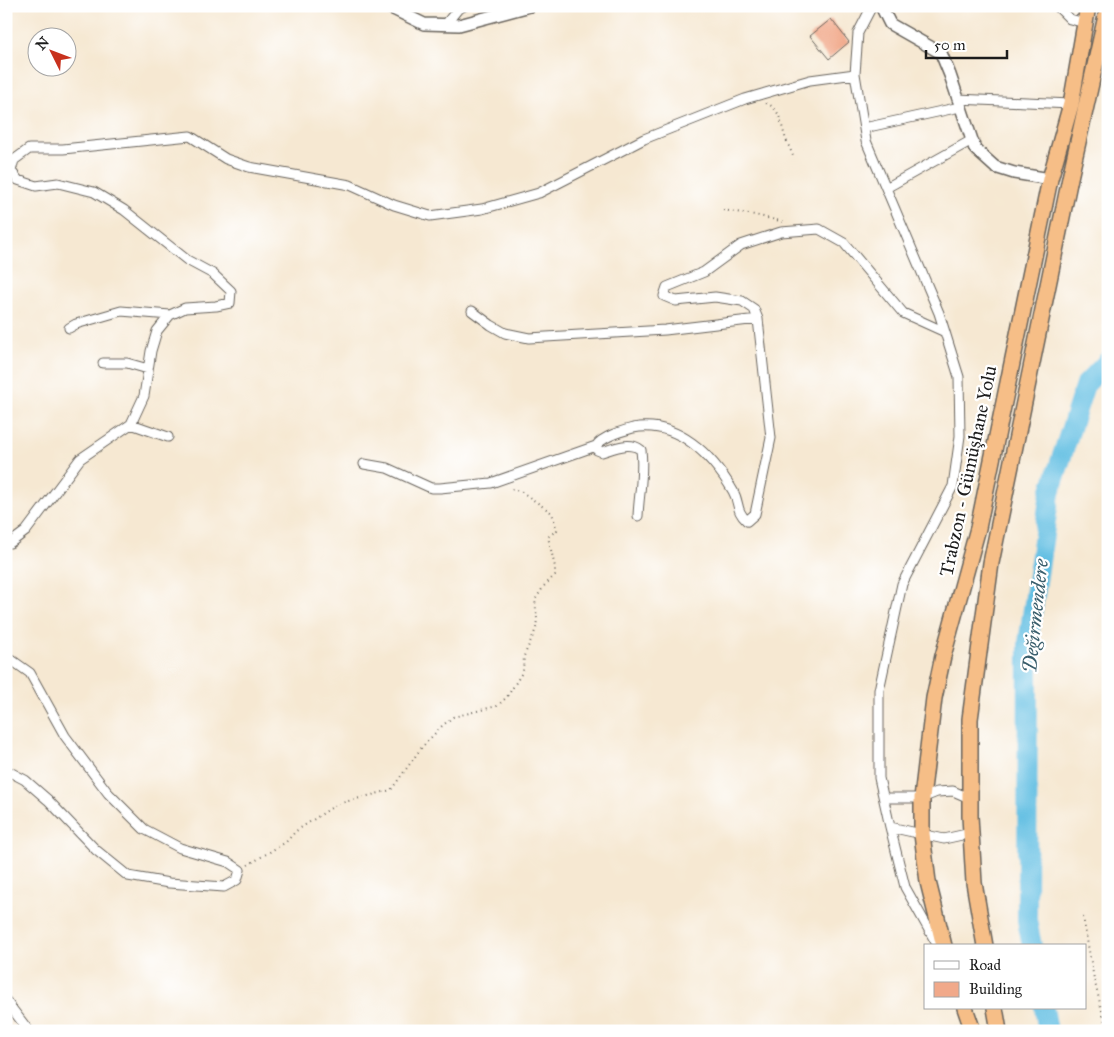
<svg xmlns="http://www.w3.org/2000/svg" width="1114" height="1037" font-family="'IM FELL Great Primer',serif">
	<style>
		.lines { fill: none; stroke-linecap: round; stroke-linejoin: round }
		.river { stroke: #65c0e3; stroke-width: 20 }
		.building { fill: #f1a98a }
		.minor-casing { stroke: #68635c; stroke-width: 11 }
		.tertiary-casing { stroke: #68635c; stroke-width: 14 }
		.trunk-casing { stroke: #68635c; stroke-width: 18 }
		.path { stroke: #68635c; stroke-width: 2; stroke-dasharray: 1 4; stroke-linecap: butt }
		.minor { stroke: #fff; stroke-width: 9 }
		.tertiary { stroke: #fff; stroke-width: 11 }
		.trunk { stroke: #f6be87; stroke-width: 15 }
		.labels { text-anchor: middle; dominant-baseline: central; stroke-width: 4.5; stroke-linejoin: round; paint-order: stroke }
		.street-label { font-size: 19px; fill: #1c1c1c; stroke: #fff }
		.water-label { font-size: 20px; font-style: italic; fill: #395e6c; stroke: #fff }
	</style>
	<rect width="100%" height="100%" fill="#fff"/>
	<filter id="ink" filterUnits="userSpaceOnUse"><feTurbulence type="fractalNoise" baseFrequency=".02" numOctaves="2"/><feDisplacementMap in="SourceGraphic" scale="10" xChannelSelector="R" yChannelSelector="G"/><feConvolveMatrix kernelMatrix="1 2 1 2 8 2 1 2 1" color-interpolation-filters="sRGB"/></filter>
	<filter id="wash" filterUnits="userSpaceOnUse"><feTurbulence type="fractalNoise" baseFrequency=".0096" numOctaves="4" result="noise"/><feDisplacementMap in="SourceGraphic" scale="20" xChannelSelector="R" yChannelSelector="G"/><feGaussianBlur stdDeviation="1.12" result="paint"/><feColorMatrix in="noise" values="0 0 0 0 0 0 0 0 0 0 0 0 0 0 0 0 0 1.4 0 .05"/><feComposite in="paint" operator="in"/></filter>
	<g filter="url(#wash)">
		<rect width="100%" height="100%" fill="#f6e8d2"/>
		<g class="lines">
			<path class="river" d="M1032 946 1027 920 1028 643 1050 493 1085 385 1108 361
				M1044 1008 1048 1031"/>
		</g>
		<g id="blocks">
			<path class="building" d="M831 19 849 42 829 59 810 36Z"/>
		</g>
	</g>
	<g filter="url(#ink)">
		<use href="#blocks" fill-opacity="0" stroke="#68635c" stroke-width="1"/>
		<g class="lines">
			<g class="minor-casing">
				<path id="minor" d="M872 6 858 33 855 74 866 141 939 313 959 377 960 436 953 486 902 584 879 690V778L890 827 905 887 938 946
					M1057 6 1070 19 1085 23
					M445 25 458 9 464 6
					M957 99 1071 104
					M864 128 960 107
					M886 188 972 140
					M472 311 491 325 505 333 529 338 665 330 758 319
					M69 328 76 324 121 311 170 315
					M103 363H127L148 369
					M131 424 168 437
					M364 464 387 468 431 488H440L491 483 596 446
					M638 516C639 493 644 473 641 450 630 441 615 448 602 452L597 450 596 446C603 436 622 431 633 428 678 420 712 455 733 491 740 503 735 510 747 521L755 514 771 438 758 319 754 309 742 301 715 297 676 301 664 296 667 287 704 272 741 245 781 232 819 229 844 243 903 313 945 332
					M6 543H10L26 531 80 459 131 424 144 396 151 351 157 331 170 315 185 308 216 306 230 303 231 291 213 274 187 260 124 210 94 192 58 183 36 186 18 180 11 171 14 160 29 149H63L190 136 226 159 249 167 350 185 394 205 430 216 482 209 539 193 644 139 745 99 810 80 855 74
					M6 656 30 673 65 736 108 793 144 829 180 848 228 862 240 870 237 880 224 887 169 883 128 876 96 850 48 800 25 780 6 770
					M884 798H922L937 792 953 791 969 798
					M890 827 944 839 971 833
					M6 1001 29 1031"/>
			</g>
			<g class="tertiary-casing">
				<path id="tertiary" d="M387 6 424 24 459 25 530 6
					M881 6 890 24 941 53 950 75 975 149 995 167 1014 173 1050 179"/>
			</g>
			<g class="trunk-casing">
				<path id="trunk" d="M944 946 928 882 922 834V798L934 698 943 656 978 528 1050 179 1071 104 1088 6
					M985 946 974 883 970 816V719L991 563 1070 178 1108 7
					M965 1008 973 1031
					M995 1008 999 1031"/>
			</g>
			<path class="path" d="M766 103C780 109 780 120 784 133 786 141 790 148 793 156
				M723 210 755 215 784 222
				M248 865 286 842 296 831 334 806 348 801 391 790 422 747 442 726 453 717 497 706 507 697 523 671 524 656 536 629 537 619 535 600 544 586 555 575V567L548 537 557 530 552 513 522 492 508 488
				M1083 917 1094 979 1107 1031
				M6 1023 15 1031"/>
			<use href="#minor" class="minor"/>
			<use href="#tertiary" class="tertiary"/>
			<use href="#trunk" class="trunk"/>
		</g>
	</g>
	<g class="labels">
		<g class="street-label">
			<text transform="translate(968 471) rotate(-78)">Trabzon - Gümüşhane Yolu</text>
		</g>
		<g class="water-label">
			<text transform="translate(1035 616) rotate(-84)">Değirmendere</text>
		</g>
	</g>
	<rect width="1114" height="1037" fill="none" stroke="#fff" stroke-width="25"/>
	<rect x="924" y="944" width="162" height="65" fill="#ffffff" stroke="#a4a4a4"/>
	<rect x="934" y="961" width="25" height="8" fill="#ffffff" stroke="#a4a4a4"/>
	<text x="969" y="970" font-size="15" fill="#1c1c1c">Road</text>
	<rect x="934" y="982" width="25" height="15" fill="#f1a98a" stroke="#a4a4a4"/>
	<text x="969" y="994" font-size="15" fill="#1c1c1c">Building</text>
	<g transform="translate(52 52) rotate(312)"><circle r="24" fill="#ffffff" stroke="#a4a4a4"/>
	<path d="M0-4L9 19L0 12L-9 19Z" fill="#c8321e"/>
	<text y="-8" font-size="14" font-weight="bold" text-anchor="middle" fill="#1c1c1c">N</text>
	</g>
	<path d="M926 50v8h81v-8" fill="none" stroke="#1c1c1c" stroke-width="2.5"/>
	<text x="934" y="50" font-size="15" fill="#1c1c1c" stroke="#ffffff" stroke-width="4" paint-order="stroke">50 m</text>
</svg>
